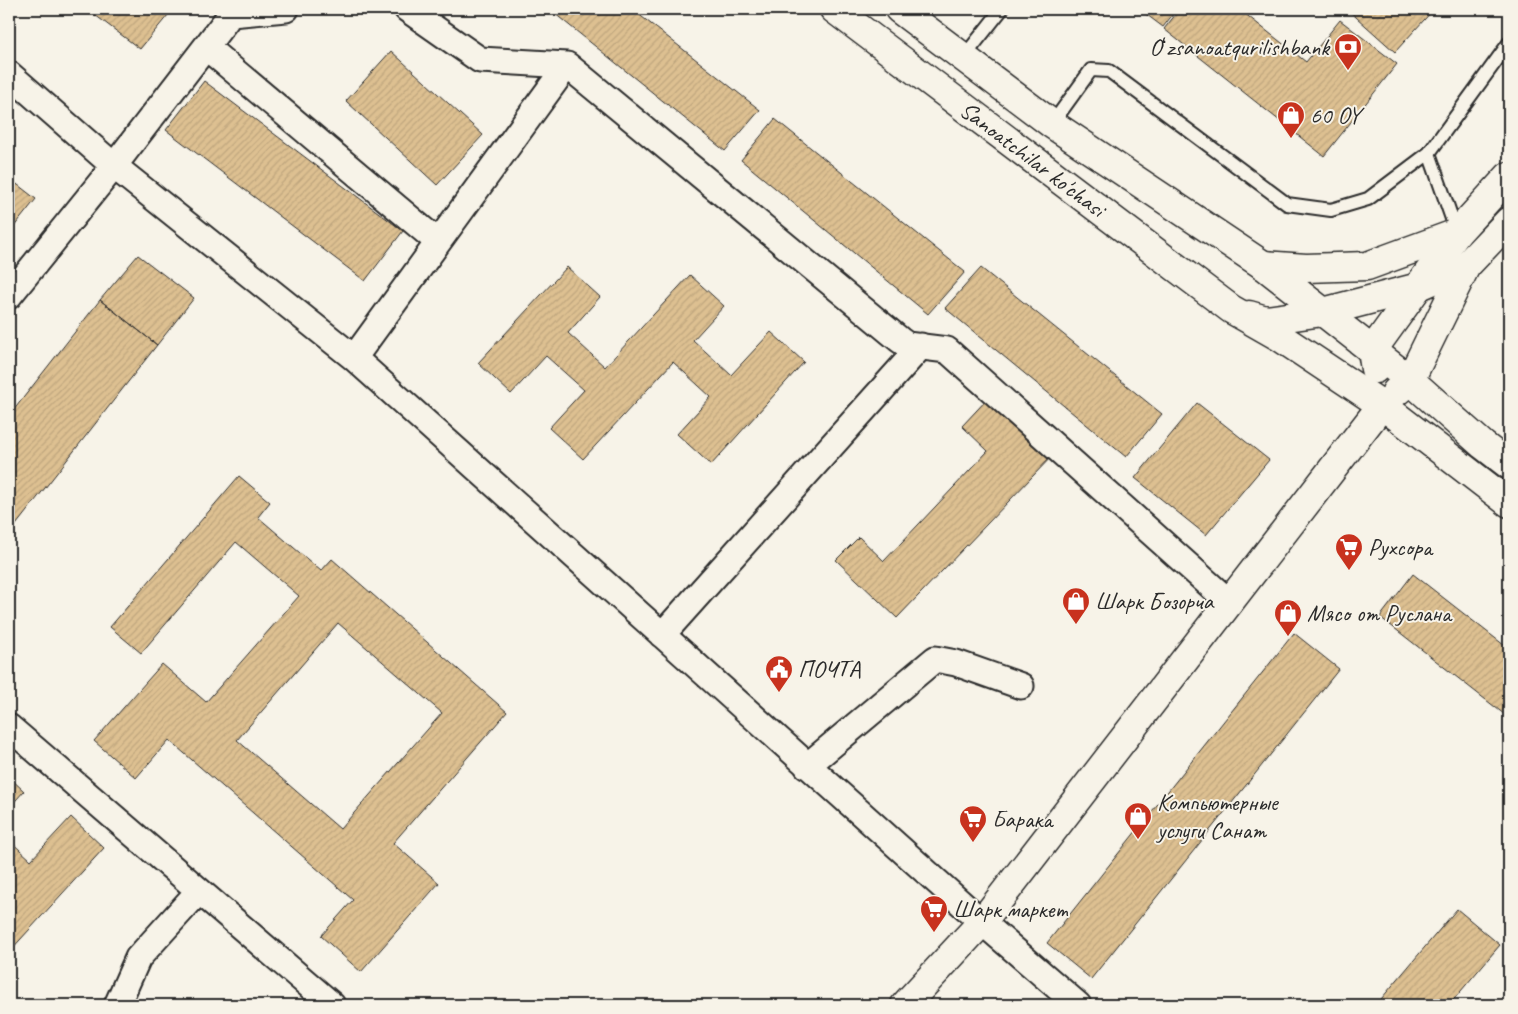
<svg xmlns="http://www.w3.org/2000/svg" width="1518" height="1014" font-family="Caveat,sans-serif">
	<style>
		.building { fill: url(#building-hatch); stroke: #2b2b2b; fill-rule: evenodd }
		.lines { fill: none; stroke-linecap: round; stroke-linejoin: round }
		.service-casing { stroke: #2b2b2b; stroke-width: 16 }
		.minor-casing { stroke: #2b2b2b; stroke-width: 29 }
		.tertiary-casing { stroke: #2b2b2b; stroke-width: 31 }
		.primary-casing { stroke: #2b2b2b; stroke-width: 31 }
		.service { stroke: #f7f3e8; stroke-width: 12 }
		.minor { stroke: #f7f3e8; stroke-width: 25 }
		.tertiary { stroke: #f7f3e8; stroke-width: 28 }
		.primary { stroke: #f7f3e8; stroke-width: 28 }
		.labels { text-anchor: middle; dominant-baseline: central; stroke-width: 4; stroke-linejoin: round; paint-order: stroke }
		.poi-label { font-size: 24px; fill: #2b2b2b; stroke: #f7f3e8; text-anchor: start }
		.street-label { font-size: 24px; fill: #2b2b2b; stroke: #f7f3e8 }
	</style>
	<defs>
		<pattern id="building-hatch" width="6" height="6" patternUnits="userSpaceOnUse" patternTransform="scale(1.25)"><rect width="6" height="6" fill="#ddc091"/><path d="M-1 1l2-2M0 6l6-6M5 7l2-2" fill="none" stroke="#bea57d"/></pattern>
	</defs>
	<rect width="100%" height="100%" fill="#f7f3e8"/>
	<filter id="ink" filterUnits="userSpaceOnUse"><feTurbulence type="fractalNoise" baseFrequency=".02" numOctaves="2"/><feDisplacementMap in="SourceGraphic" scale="10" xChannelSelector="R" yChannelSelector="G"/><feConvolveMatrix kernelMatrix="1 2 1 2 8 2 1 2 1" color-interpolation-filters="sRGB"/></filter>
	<g filter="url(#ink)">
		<path class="building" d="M100 9H173L140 49 95 15Z
			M549 9H632L760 110 725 151Z
			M1139 9H1177L1163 27Z
			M1180 9H1239L1306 62 1340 20 1397 64 1324 156 1164 29Z
			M1347 9H1434L1395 52Z
			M391 51 483 135 437 185 346 101Z
			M204 81 403 231 365 281 166 130Z
			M775 119 965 272 928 314 741 160Z
			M9 178 36 199 9 233Z
			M138 255 194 298 157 345 100 300Z
			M567 267 600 297 568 333 605 367 690 275 724 306 693 340 731 375 771 332 804 362 711 465 677 434 711 397 673 362 583 459 549 428 584 390 546 356 511 394 478 363Z
			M981 268 1162 414 1126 457 945 308Z
			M100 300 157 345 9 534V416Z
			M991 395 1054 454 897 618 836 560 859 537 884 561 988 451 962 426Z
			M1197 403 1269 460 1206 535 1135 478Z
			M239 476 270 502 258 517 321 571 332 559 507 712 393 843 439 883 361 972 321 936 353 900 169 740 136 778 94 741 162 664 206 702 299 596 236 542 141 653 110 627ZM338 623 442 713 340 829 237 740Z
			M1413 574 1509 649V718L1380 617Z
			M1294 633 1339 669 1091 979 1047 943Z
			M9 777 24 791 9 808Z
			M71 817 104 848 9 952V885L11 882 9 880V840L31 860Z
			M1457 909 1500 945 1449 1005H1376Z"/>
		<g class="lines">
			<g class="service-casing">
				<path id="service" d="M964 57 1002 9
					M1052 124 1091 70 1109 71 1287 204 1331 210 1368 199 1429 153
					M1457 233 1429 153 1509 43"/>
			</g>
			<g class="minor-casing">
				<path id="minor" d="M407 9 480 60 567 65 900 340 907 345 947 350 1230 603
					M206 47 438 242
					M9 74 114 166 354 358 982 922 1078 1005
					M9 296 114 166 231 14 286 9
					M354 358 567 65
					M662 635 921 346
					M9 727 332 1005
					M807 766 935 659 956 663 1021 686
					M117 1005 138 958 199 891"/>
			</g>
			<g class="tertiary-casing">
				<path id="tertiary" d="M905 1005 982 922 1382 405"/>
			</g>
			<g class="primary-casing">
				<g id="primary">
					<path id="s1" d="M834 9 1231 309 1280 337 1382 405 1509 503"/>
					<path d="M899 9 1052 124 1263 265 1410 380 1483 445 1509 465"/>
					<path d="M1263 265 1306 268 1367 266 1457 233"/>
					<path d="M1249 315 1266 320 1323 312 1415 288 1466 266"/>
					<path d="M1375 369 1372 351 1457 233 1509 176"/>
					<path d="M1396 392 1410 380 1466 266 1509 221"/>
				</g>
			</g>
			<use href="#service" class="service"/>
			<use href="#minor" class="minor"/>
			<use href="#tertiary" class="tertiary"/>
			<use href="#primary" class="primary"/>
		</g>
	</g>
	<defs>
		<g id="bank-pin" transform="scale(1.4375)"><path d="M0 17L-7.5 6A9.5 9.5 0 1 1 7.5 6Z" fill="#c8321e" stroke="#f7f3e8"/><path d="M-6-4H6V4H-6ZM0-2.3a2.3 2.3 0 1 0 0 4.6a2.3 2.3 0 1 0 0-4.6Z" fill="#fff"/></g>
		<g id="shop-pin" transform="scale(1.4375)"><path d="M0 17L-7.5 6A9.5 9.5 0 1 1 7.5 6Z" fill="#c8321e" stroke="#f7f3e8"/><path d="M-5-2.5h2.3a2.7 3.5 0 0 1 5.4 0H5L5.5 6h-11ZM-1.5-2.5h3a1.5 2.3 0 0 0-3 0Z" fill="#fff"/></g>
		<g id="supermarket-pin" transform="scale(1.4375)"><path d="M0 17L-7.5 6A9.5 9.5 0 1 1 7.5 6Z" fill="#c8321e" stroke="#f7f3e8"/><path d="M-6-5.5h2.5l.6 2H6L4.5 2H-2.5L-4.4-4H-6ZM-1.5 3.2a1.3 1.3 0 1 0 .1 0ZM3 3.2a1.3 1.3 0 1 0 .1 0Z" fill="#fff"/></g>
		<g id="civic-pin" transform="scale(1.4375)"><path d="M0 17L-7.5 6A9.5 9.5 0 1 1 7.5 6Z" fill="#c8321e" stroke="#f7f3e8"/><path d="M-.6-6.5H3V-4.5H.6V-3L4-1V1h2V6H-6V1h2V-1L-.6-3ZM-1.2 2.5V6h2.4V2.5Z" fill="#fff"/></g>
	</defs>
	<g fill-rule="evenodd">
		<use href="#bank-pin" x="1348" y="47"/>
		<use href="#shop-pin" x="1291" y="115"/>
		<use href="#supermarket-pin" x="1349" y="547"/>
		<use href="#shop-pin" x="1076" y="601"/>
		<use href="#shop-pin" x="1288" y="613"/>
		<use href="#civic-pin" x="779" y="669"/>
		<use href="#shop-pin" x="1138" y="816"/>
		<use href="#supermarket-pin" x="973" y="819"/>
		<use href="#supermarket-pin" x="934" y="909"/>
	</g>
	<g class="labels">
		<g class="poi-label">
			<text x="1329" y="47" text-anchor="end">Oʻzsanoatqurilishbank</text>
			<text x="1310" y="115">60 OY</text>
			<text x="1368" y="547">Рухсора</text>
			<text x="1095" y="601">Шарк Бозорча</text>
			<text x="1307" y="613">Мясо от Руслана</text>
			<text x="798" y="669">ПОЧТА</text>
			<text x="1157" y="802">Компьютерные<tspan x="1157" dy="28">услуги Санат</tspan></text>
			<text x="992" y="819">Барака</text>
			<text x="953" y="909">Шарк маркет</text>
		</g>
		<g class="street-label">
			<text stroke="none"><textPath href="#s1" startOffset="249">Sanoatchilar ko'chasi</textPath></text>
		</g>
	</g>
	<rect width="1518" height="1014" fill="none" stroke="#f7f3e8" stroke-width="30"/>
	<rect x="15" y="15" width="1488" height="984" fill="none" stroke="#2b2b2b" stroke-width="2" filter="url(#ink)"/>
</svg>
